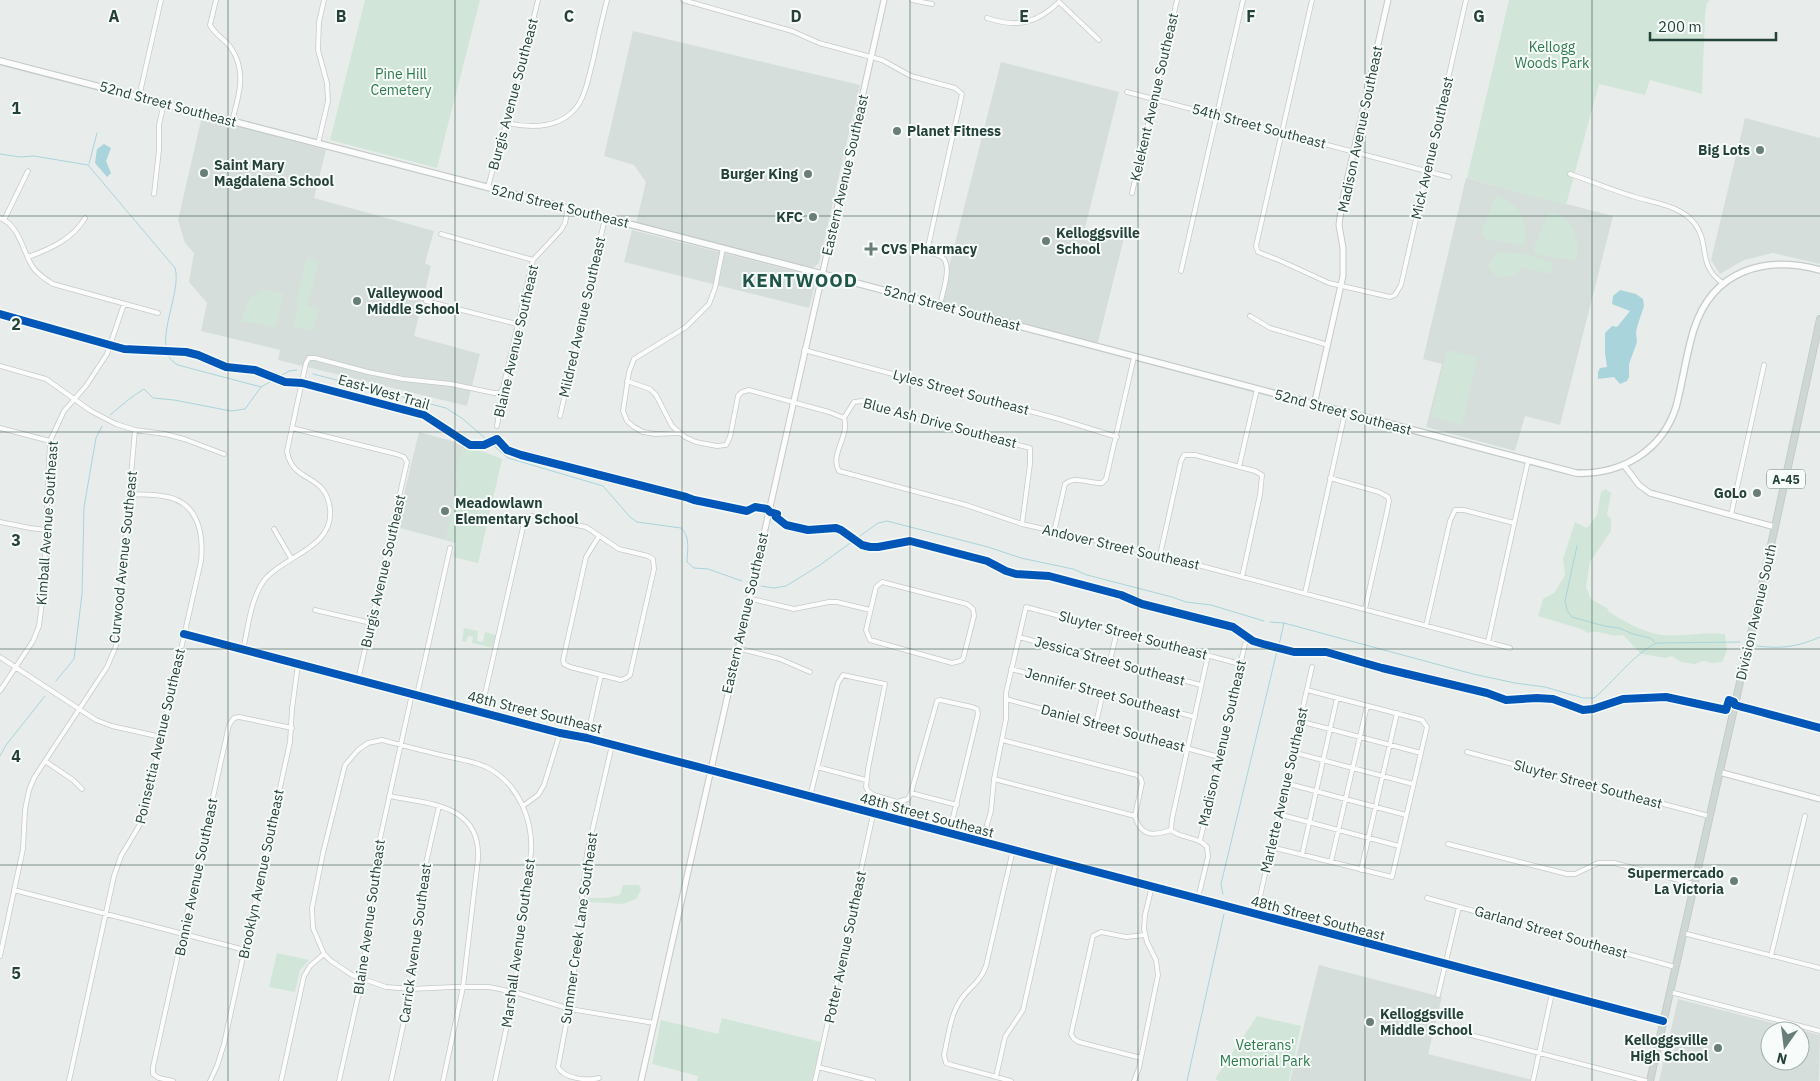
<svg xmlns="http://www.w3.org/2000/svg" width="1820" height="1081" font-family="'IBM Plex Sans',sans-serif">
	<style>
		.built { fill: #d6dedb; fill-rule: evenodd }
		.green { fill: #d1e6d8 }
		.water { fill: #a9d4db }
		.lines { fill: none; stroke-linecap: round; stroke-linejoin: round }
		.stream { stroke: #a9d4db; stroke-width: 1 }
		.minor-casing { stroke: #c5cac8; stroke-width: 5.5 }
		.tertiary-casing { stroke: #c5cac8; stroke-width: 7 }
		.secondary-casing { stroke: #c3cbc8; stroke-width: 8 }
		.primary-casing { stroke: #c3ccc9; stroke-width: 8 }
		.minor { stroke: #fcfcfc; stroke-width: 4 }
		.tertiary { stroke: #fcfcfc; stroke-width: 5 }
		.secondary { stroke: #fcfcfc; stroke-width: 5.5 }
		.primary { stroke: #cfd7d5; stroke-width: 6 }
		.cycleway-casing { stroke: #f7fbf9; stroke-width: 11 }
		.cycleway { stroke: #0057b8; stroke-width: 8 }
		.grid { fill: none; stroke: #24423a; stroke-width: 1; stroke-opacity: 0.55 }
		.poi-dot { fill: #697e78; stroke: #f7fbf9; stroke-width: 2 }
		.labels { text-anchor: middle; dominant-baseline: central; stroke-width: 4; stroke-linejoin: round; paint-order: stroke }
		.shield { fill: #f7fbf9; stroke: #637a73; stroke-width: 1 }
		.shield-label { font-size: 12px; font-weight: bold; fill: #24423a }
		.park-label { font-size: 14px; fill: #2d7a4b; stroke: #f7fbf9 }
		.street-label { font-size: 14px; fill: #24423a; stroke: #f7fbf9 }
		.poi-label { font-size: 14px; font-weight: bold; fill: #24423a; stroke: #f7fbf9; text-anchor: start }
		.district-label { font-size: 19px; font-weight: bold; letter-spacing: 1px; fill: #1f5548; stroke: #f7fbf9 }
		.grid-label { font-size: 16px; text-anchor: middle; font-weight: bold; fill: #24423a; stroke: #f7fbf9; stroke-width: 4; stroke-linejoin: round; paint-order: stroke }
	</style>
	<rect width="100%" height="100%" fill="#e8edeb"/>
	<path class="built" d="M633 31 860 85 819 263 813 268 636 223 646 182 634 165 604 156Z
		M1001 62 1119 92 1085 228 1124 238 1097 346 939 306Z
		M202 116 326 150 314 198 434 231 425 263 431 266 414 336 480 354 467 406 278 360 280 350 201 331 207 303 189 282 194 253 185 243 178 220Z
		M1745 118 1820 138V264L1773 253 1744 260 1720 274 1711 260Z
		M1466 178 1613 216 1560 425 1525 416 1515 451 1426 427 1442 364 1423 359Z
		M632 230 817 277 809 308 624 262Z
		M419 432 463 444 502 459 478 563 454 557 456 543 396 527Z
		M1319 965 1442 997 1428 1054 1537 1081H1290Z
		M1678 999 1820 1035 1819 1081H1659ZM1770 1031H1800V1061H1770Z"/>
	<path class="green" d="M365 0H480L437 168 330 140Z
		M1509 0H1710L1707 3 1705 14 1702 94 1650 80 1645 95 1599 84 1566 205 1467 178Z
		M1496 195C1521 206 1528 219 1524 246L1486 239 1481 233Z
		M1549 211C1573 217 1580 238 1576 261L1536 254 1534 248Z
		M1498 252 1525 254 1553 263 1551 274 1522 267 1513 276 1497 277 1488 266Z
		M307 258 319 261 307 305 319 309 313 331 293 326 299 304 296 303Z
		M261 289 283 294 276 326 274 327 241 321 250 299Z
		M1447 350 1477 357 1462 425 1431 417Z
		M463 444 502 459 478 563 454 557 457 543 446 538 459 480 455 477Z
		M1606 489 1611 493 1607 514 1611 519V531L1590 562 1586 587 1591 599 1607 608 1609 612C1624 621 1644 633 1662 635 1683 637 1704 631 1725 634L1727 651 1722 662 1711 663 1704 661 1695 664 1681 662 1672 656 1666 658 1641 654 1623 635C1608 638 1602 629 1588 633L1581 629 1538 616 1543 599 1554 593 1565 575 1563 559 1575 522 1587 528 1597 515 1601 492Z
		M464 628 478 631 477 641 483 642 485 632 496 635 493 648 472 643 473 637 468 636 466 642 462 641Z
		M623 885H639L641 890 636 899 623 904 585 902 586 898H606L620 895Z
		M277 953 309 960 300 970 295 992 269 987Z
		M1257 1016 1301 1026 1289 1081H1219L1215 1079Z
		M722 1018 821 1042 812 1081H697L698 1076 652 1064 661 1020 718 1034Z"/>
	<path class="water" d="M104 144 111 148 106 161 111 173 107 177 95 163 97 149Z
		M1620 290 1636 294 1643 299 1644 306 1638 324 1636 332 1637 342 1629 364V377L1627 381 1620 384 1614 377 1598 379V372L1600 368 1607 367 1605 353V333L1612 326 1617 327 1630 311 1612 304 1613 296Z"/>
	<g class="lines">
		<path class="stream" d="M0 154 20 157 34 156 88 165 175 268C183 293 148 351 178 365L261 387
			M89 164 97 133
			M313 374 446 408 463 419 508 458 603 486 630 517 637 522 681 528C691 537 687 551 687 562L694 568 708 569 742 581
			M110 415C121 406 132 396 144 389L153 398 174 400 231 411 245 409 261 387 289 371 297 370
			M1577 546 1565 601 1567 610 1572 617 1604 626 1619 628 1633 634 1650 638 1655 642
			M761 586 774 588 786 586 820 565 878 523 887 521 988 547 1021 558 1073 569 1087 575 1172 597 1186 602 1211 605 1264 621
			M1270 622 1284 623 1473 674 1515 683 1545 687 1583 698H1594C1613 683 1635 652 1657 643L1740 642
			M1279 645 1284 623
			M1757 646C1782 649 1797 647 1820 637
			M56 681 74 659 82 594 84 507 96 438 102 426
			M0 756 6 745 45 696
			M1223 894 1221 884 1277 651
			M1187 1081 1224 914"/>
		<g class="minor-casing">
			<path id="minor" d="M216 0 210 25C215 35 225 39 231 48 247 71 239 96 232 121
				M683 0 792 31 819 43 882 60 911 76 955 88 962 94 928 247 931 253C934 254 939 255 942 257 953 265 942 294 940 305
				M912 0 932 4
				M1312 0 1256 246 1258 252 1281 261 1329 283 1390 297 1395 295 1401 285 1466 0
				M1059 2 1099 40
				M987 18C1017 28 1036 24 1059 2
				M1127 92 1449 177
				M139 97 161 0
				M507 123C533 129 565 128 580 102 587 90 589 74 593 61 597 40 602 20 607 0
				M318 144 328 101 327 83 318 50 319 22 324 0
				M1570 174C1591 181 1612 190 1632 196 1653 203 1681 205 1695 224 1711 246 1696 265 1724 284
				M488 187 499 146 512 107 538 0
				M1132 193 1177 0
				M154 194 159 150V125L164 103
				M0 218C19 225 23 251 32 266 37 274 45 279 53 284L158 313
				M4 220 28 171
				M441 234 533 260
				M28 257C50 249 73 239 85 218
				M1181 271 1243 0
				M426 301 517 324
				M1250 316 1270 328 1328 345
				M804 350 1059 419 1117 437
				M0 366 46 379 91 411 116 424 135 430 165 434 184 439 224 454
				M627 381 650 389 656 395 672 426 685 437 696 442 717 446 726 445 730 437 738 396 742 392 749 390 829 412 844 418C850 436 829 455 839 471L966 505 1022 524 1160 555 1510 648
				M560 416 605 218
				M844 418 854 402 862 401 919 419 1030 448V464L1022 524
				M497 426 503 388 533 260 561 230 565 223 568 208
				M0 428 50 441
				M292 428 396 454 404 457 407 462 358 680
				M680 433 655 434 643 432 634 427 627 421 623 411 629 372 634 359 686 327 709 304 715 288 723 248
				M1239 467 1257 389
				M1330 478 1379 492 1388 497 1389 501 1386 516 1365 609
				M1731 515 1764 365
				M0 522 30 528 46 530
				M274 529 291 558
				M1054 532 1065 484C1075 475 1090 484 1102 483L1106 479 1134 357
				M1160 555 1181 461 1184 455H1195L1255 471 1262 475 1260 495 1242 577
				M882 582 967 604 973 609 974 616 963 659 960 661 952 663 870 640 866 630 876 587Z
				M1305 593 1345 413
				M748 598 794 609 829 602H837L870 610
				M315 610 371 623
				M1426 626 1450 521 1455 510H1464L1514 523
				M184 634 560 733 587 738 710 770
				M1019 637 1201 685
				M1488 642 1528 461
				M737 648 780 659 810 672
				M243 650C248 627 251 596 266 578 287 555 334 547 330 509 326 472 292 484 287 451L306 363 309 358H315L368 372 403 379 451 384 494 393H500L503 388
				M0 657 96 720 112 726 161 737
				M1110 661 1117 631
				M1011 669 1195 717
				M0 691 33 641 39 626 43 595 50 441 64 411 86 386 107 354 124 304
				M417 695 450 548
				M1006 699 1219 757
				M481 711 524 523 528 517 533 516 586 527 619 549 648 556 653 559 654 569 630 675 626 678 621 680 570 667 564 664 563 660 586 557 599 536
				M1299 721 1421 753
				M1096 723 1103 693
				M587 738 601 675
				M1002 740 1137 775 1141 779 1142 783 1135 816
				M1292 752 1413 784
				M1467 752 1709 816
				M45 761 73 780 82 789
				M817 767 866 780
				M994 779 1135 816C1141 837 1153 836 1171 830 1181 839 1198 836 1207 847L1208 857 1198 898
				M1285 783 1406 815
				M911 793 957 805
				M389 796C429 804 481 804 478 859L463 987 443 1081
				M810 797 838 683 843 675 885 684 868 769 866 787 868 791 874 795 897 802 908 799 911 793 937 701 940 700 972 707 977 709 978 714 949 834
				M523 806 538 795 544 785 560 733
				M873 814 878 809 881 797
				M1278 814 1399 846
				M1171 830 1172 819 1208 655
				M1200 841 1245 644
				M982 842 991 811 994 779 1006 719V693L1026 607 1240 664
				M1448 844 1567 874H1575L1598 863H1614L1694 884
				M1271 847 1392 877 1427 727 1422 720 1307 690
				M1302 855 1337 698
				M1331 862 1367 706
				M1361 870 1397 713
				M14 890 245 950
				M1427 898 1675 967
				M1256 914 1312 667
				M1683 933 1820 968
				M0 956 23 849 25 810 29 790 34 778 45 761 107 667 116 646 135 430
				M1771 956 1805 816
				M1670 992 1820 1031
				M1438 995 1459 907
				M1463 1033 1646 1081
				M1141 1058 1079 1042 1074 1039 1071 1034 1093 936 1101 932 1126 937 1145 935
				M818 1067 873 1081
				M996 1077 1005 1037 1023 1010 1056 862
				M599 1078C588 1081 564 1079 558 1067L571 998 587 853 612 745
				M69 1081 114 876 121 856 142 821 201 561C204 531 197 500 162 496 151 494 141 495 130 494
				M173 1081 159 1078 153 1074V1067L229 725 234 718 239 717 292 728
				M210 1081 217 1066 224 1044 290 742 292 709 298 664
				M281 1081 304 976 310 966 324 954
				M339 1081 362 979 375 861 412 694
				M391 1081 411 989 426 863 439 806
				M495 1081 514 992 531 852C533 820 519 786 490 769 478 762 463 760 450 757 427 752 405 746 382 740L368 743 358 750 345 765 323 853 312 908 313 928 324 954 331 961 352 975 386 987 411 989 453 987H489L514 992 570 1009 654 1023
				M815 1081 872 819 874 795
				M1011 1081 952 1065 946 1063 944 1055C948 1038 950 1016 960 1001 968 988 980 983 986 966L1013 850
				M1134 1081 1139 1068 1158 975 1156 960 1147 942 1144 929 1145 915 1152 886
				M1533 1081 1552 993"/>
		</g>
		<g class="tertiary-casing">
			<path id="tertiary" d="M1314 405 1343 276V248L1339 225 1342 203 1388 0
				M1624 465 1639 485 1650 493 1775 527
				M710 770 1663 1021
				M1719 772 1820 799
				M641 1081 884 0"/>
		</g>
		<g class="secondary-casing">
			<path id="secondary" d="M0 61 822 274 1576 473C1621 475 1662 451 1676 407 1683 381 1686 354 1694 329 1713 270 1765 255 1820 270"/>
		</g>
		<g class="primary-casing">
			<path id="primary" d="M1650 1081 1775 527 1820 319"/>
		</g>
		<use href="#minor" class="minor"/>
		<use href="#tertiary" class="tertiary"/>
		<use href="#secondary" class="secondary"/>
		<use href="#primary" class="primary"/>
		<g class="cycleway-casing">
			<path id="cycleway" d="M0 314 124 349 186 352 198 355 226 367 255 370 285 382 302 383 424 415 470 445H484L497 439 507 450 521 455 686 497 694 500 747 511 755 507 767 509 770 512 777 514
				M776 517 786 525 808 530 836 528 841 530 862 545 870 547H878L910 541 987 561 1006 571 1016 574 1049 576 1121 595 1142 604 1233 627 1253 641 1263 644 1294 652H1326L1382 668 1487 693 1506 700 1537 698 1553 699 1583 710 1593 709 1623 699 1666 697 1726 710 1729 700 1734 702 1735 705C1764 713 1792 720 1820 728
				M184 634 560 733 587 738 710 770 1663 1021"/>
		</g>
		<use href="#cycleway" class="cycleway"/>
	</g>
	<path class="grid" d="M228 0V1081M455 0V1081M682 0V1081M910 0V1081M1138 0V1081M1365 0V1081M1592 0V1081M0 216H1820M0 432H1820M0 649H1820M0 865H1820"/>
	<g class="poi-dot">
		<circle cx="897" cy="131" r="5"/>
		<circle cx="1760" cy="150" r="5"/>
		<circle cx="204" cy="173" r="5"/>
		<circle cx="808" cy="174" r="5"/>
		<circle cx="813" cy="217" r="5"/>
		<circle cx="1046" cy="241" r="5"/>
		<path d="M868.5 241.5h5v5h5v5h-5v5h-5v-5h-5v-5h5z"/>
		<circle cx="357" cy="301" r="5"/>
		<circle cx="1757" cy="493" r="5"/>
		<circle cx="445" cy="511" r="5"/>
		<circle cx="1734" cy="881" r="5"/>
		<circle cx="1370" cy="1022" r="5"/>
		<circle cx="1718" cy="1048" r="5"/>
	</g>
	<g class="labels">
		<rect class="shield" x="1767" y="469.5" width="38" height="19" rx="4"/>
		<g class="shield-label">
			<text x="1786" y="479">A-45</text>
		</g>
		<g class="park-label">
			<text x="1552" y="47">Kellogg<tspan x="1552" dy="16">Woods Park</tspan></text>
			<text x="401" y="74">Pine Hill<tspan x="401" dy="16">Cemetery</tspan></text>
			<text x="1265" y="1045">Veterans'<tspan x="1265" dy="16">Memorial Park</tspan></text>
		</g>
		<g class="street-label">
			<text transform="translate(513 94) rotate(-75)">Burgis Avenue Southeast</text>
			<text transform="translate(1154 97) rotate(-77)">Kelekent Avenue Southeast</text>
			<text transform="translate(168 104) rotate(15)">52nd Street Southeast</text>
			<text transform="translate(1259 126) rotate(15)">54th Street Southeast</text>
			<text transform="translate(1360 129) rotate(-78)">Madison Avenue Southeast</text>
			<text transform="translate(1432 148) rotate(-77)">Mick Avenue Southeast</text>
			<text transform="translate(845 175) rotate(-77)">Eastern Avenue Southeast</text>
			<text transform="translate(560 206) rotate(14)">52nd Street Southeast</text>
			<text transform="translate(952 308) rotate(15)">52nd Street Southeast</text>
			<text transform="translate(582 317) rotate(-77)">Mildred Avenue Southeast</text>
			<text transform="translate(516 341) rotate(-77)">Blaine Avenue Southeast</text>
			<text transform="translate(384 392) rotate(16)">East-West Trail</text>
			<text transform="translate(961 392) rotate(15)">Lyles Street Southeast</text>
			<text transform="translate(1343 412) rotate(15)">52nd Street Southeast</text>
			<text transform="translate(940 423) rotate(15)">Blue Ash Drive Southeast</text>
			<text transform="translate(47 523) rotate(-86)">Kimball Avenue Southeast</text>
			<text transform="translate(1121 547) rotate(13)">Andover Street Southeast</text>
			<text transform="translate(123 557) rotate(-84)">Curwood Avenue Southeast</text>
			<text transform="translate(383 571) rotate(-77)">Burgis Avenue Southeast</text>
			<text transform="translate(1756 612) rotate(-77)">Division Avenue South</text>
			<text transform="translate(745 613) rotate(-77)">Eastern Avenue Southeast</text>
			<text transform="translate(1133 635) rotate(15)">Sluyter Street Southeast</text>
			<text transform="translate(1110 661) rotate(15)">Jessica Street Southeast</text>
			<text transform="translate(1103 693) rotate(15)">Jennifer Street Southeast</text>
			<text transform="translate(535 712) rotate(14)">48th Street Southeast</text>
			<text transform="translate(1113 728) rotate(15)">Daniel Street Southeast</text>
			<text transform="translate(160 736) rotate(-77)">Poinsettia Avenue Southeast</text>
			<text transform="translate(1222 743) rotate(-77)">Madison Avenue Southeast</text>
			<text transform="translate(1588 784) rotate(15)">Sluyter Street Southeast</text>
			<text transform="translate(1284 790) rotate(-77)">Marlette Avenue Southeast</text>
			<text transform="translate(927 815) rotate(15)">48th Street Southeast</text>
			<text transform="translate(261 874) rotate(-78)">Brooklyn Avenue Southeast</text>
			<text transform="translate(196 877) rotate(-78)">Bonnie Avenue Southeast</text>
			<text transform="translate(369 917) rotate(-82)">Blaine Avenue Southeast</text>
			<text transform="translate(1318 918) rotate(15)">48th Street Southeast</text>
			<text transform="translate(579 928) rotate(-82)">Summer Creek Lane Southeast</text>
			<text transform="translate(1551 932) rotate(16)">Garland Street Southeast</text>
			<text transform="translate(415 943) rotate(-82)">Carrick Avenue Southeast</text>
			<text transform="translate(518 943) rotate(-82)">Marshall Avenue Southeast</text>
			<text transform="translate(845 947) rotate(-78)">Potter Avenue Southeast</text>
		</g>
		<g class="poi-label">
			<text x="907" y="131">Planet Fitness</text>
			<text x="1750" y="150" text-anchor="end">Big Lots</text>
			<text x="214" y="165">Saint Mary<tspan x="214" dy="16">Magdalena School</tspan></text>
			<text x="798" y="174" text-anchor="end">Burger King</text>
			<text x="803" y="217" text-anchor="end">KFC</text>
			<text x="1056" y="233">Kelloggsville<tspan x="1056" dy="16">School</tspan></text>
			<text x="881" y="249">CVS Pharmacy</text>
			<text x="367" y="293">Valleywood<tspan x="367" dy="16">Middle School</tspan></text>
			<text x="1747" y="493" text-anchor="end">GoLo</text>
			<text x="455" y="503">Meadowlawn<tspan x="455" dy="16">Elementary School</tspan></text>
			<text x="1724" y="873" text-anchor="end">Supermercado<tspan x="1724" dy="16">La Victoria</tspan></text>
			<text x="1380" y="1014">Kelloggsville<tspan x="1380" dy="16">Middle School</tspan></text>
			<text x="1708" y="1040" text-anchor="end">Kelloggsville<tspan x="1708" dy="16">High School</tspan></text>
		</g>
		<g class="district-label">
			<text x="800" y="280">KENTWOOD</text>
		</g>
	</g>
	<g class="grid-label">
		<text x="114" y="22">A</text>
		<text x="341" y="22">B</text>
		<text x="569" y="22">C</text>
		<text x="796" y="22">D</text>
		<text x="1024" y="22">E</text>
		<text x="1251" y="22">F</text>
		<text x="1479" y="22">G</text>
		<text x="16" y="114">1</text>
		<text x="16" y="330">2</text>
		<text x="16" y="546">3</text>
		<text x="16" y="762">4</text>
		<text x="16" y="979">5</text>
	</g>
	<g transform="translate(1785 1046) rotate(194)"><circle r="24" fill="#f7fbf9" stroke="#a3b1ad"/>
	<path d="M0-4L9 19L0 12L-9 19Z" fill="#697e78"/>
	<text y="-8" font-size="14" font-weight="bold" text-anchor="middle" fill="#24423a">N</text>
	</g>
	<path d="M1650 32v8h126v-8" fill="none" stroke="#24423a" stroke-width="2.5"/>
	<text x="1658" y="32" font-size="15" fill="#24423a" stroke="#f7fbf9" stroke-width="4" paint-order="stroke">200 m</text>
</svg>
